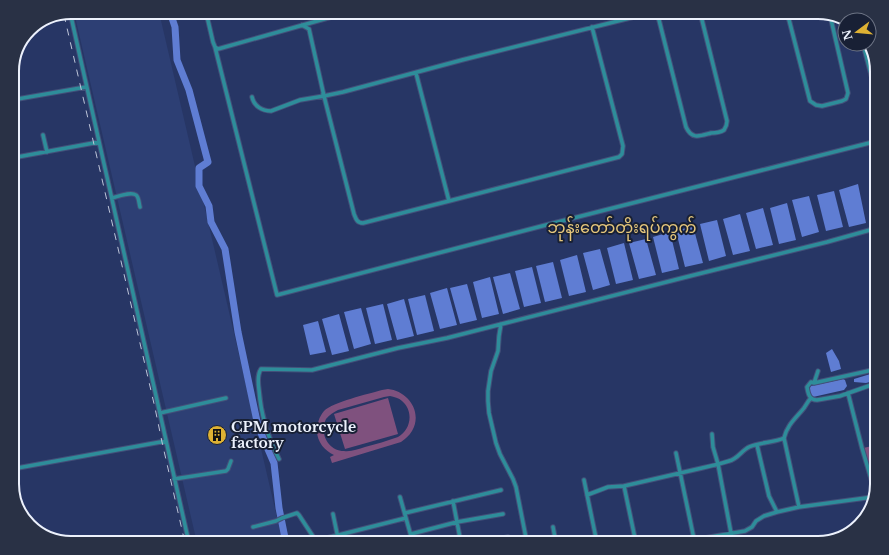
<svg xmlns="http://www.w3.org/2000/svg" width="889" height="555" font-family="'Libre Baskerville','Noto Sans Myanmar',serif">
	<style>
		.built { fill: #2d3f74 }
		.green { fill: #7f517e; fill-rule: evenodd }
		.water { fill: #5f7dd3 }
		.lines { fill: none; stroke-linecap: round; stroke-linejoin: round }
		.canal { stroke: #5f7dd3; stroke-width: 4 }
		.river { stroke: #5f7dd3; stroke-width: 7 }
		.minor-casing { stroke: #43507a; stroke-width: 5.5 }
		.minor { stroke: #2e8d9a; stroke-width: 3.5 }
		.rail { stroke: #bec5d9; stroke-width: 1; stroke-dasharray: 7 7; stroke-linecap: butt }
		.labels { text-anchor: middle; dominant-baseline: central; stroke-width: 4; stroke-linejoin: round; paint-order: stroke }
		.poi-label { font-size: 14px; font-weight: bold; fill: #ecf1fc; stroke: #182035; text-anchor: start }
		.quarter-label { font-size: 16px; fill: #e6c77c; stroke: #182035 }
		.rim { fill: none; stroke: #ecf1fc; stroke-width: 2 }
	</style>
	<rect width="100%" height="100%" fill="#273665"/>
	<path class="built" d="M74 12H159L283 543H197Z"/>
	<path class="green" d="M388 389C408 391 423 412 412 431 409 436 405 439 401 442L332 463 330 457 334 455C325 451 317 442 317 431 317 424 319 417 324 411 333 402 368 394 382 390ZM390 396C394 397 399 398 402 401 414 411 411 430 398 437 387 441 376 444 365 447 358 449 351 452 344 451 328 451 319 433 326 419 329 415 334 412 338 410L384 397Z
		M388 398 398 434 345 449 334 414Z
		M877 445V485L875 486 863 448Z"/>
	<path class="water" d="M858 184 866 223 849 227 839 190Z
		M834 191 843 227 826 231 817 195Z
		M809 196 819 232 802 237 792 200Z
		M787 203 796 240 779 244 770 208Z
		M763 208 773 245 756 249 746 213Z
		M740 214 750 251 733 255 723 219Z
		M717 220 726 256 709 261 700 224Z
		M693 226 703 263 685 267 676 231Z
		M670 232 679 269 662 273 653 237Z
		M646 239 656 275 639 279 629 243Z
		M624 243 633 280 616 284 607 248Z
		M600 249 610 285 593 290 583 253Z
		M577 255 586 292 569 296 560 260Z
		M553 262 562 298 545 302 536 266Z
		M532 267 541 303 524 307 515 271Z
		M510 273 520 309 503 314 493 277Z
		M490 277 499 314 482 318 473 282Z
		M467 284 477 320 460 324 450 288Z
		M447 288 457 325 440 329 430 293Z
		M425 295 434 331 417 335 408 299Z
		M404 299 414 336 397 340 387 304Z
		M383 304 392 340 375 344 366 308Z
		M361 308 371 344 354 349 344 312Z
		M339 314 349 351 332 355 322 319Z
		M318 321 326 352 310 355 303 325Z
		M832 349 839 361 841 369 831 372 826 353Z
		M877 372V380L866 383 854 382V379Z
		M843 379 845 380 847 386 844 390 813 397C810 394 808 390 811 386Z"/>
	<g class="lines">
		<path class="canal" d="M12 480 24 518"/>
		<path class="river" d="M170 12 175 27 177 60 189 90 208 162 199 168V186L209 206 211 222 225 249 238 332 258 426 274 463 279 508 286 543"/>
		<g class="minor-casing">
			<path id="minor" d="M70 12 189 543
				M206 12 213 42 215 47 218 49 349 12
				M657 12 686 127C692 140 700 136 711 133 715 133 721 132 724 130 726 127 727 124 727 121L700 12
				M787 12 810 101 816 105 822 106 842 101 846 99 848 93 830 15
				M302 25 309 29 324 96 343 92 462 60 654 12
				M863 44 877 97
				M215 47 277 295 546 225 877 141
				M324 96 354 214C356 219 357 223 363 223L449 201 416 73
				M252 97C254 106 262 111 271 111L300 100 324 96 323 94
				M12 100 86 87
				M43 135 47 152
				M12 158 99 142
				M112 198C117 197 131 191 136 195 139 197 139 204 140 207
				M449 201 619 157 622 154 623 146 592 27
				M501 324 499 336 498 351 491 371 488 391V401L489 413 496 443 500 454 513 479 516 487 527 543
				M877 369 814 383 811 382 807 387C808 393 809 400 817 400L840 396 877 383
				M814 383 818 371
				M848 393 862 448 875 492
				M160 413 226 398
				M712 434 713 447 718 464 731 533
				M784 438 799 507
				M757 445 769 496 777 512
				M676 453 694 539
				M279 459C267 436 261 416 259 390 258 383 257 375 261 369L312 370 398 348 447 338 690 276 827 242 877 228
				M12 469 166 441
				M174 479 226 471 228 469 231 461
				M584 480 597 543
				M12 486 21 514
				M587 495 608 487 624 486
				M400 497 413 543
				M453 501 461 543
				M405 513 501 490
				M333 514 339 543
				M253 527 276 521 282 518 297 513 299 515 316 541
				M553 527 556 543
				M411 534 457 522 503 514
				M316 543V541L319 540 406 518
				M391 543 412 537
				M479 543 508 537
				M636 543 624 486C650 480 676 474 702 468 711 466 720 464 729 461 738 459 741 451 749 447 760 442 773 443 784 438 787 425 796 418 804 408 806 405 808 401 811 398
				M676 543 745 531 752 527 756 521 764 516 777 512 799 507 873 497"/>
		</g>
		<use href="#minor" class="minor"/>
		<path class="rail" d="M64 15 155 408 162 442 185 543"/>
	</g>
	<defs>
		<g id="building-disc" transform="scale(1)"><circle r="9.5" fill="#deb133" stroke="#182035"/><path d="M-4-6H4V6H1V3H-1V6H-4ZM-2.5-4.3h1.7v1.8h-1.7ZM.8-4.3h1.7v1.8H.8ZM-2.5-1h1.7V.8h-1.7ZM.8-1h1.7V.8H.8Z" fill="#111"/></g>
	</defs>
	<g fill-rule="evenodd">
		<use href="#building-disc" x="217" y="435"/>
	</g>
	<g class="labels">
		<g class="poi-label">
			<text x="231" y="427">CPM motorcycle<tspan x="231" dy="16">factory</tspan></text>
		</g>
		<g class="quarter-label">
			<text x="622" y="227">ဘုန်းတော်တိုးရပ်ကွက်</text>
		</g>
	</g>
	<path d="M0 0H889V555H0ZM71 19H818A52 52 0 0 1 870 71V484A52 52 0 0 1 818 536H71A52 52 0 0 1 19 484V71A52 52 0 0 1 71 19Z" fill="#293145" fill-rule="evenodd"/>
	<path class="rim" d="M71 19H818A52 52 0 0 1 870 71V484A52 52 0 0 1 818 536H71A52 52 0 0 1 19 484V71A52 52 0 0 1 71 19Z"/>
	<g transform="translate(857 32) rotate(254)"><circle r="19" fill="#182035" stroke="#6d7485"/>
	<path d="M0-3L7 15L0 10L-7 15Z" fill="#deb133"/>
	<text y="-6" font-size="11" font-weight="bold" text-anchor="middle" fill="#ecf1fc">N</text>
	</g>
</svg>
